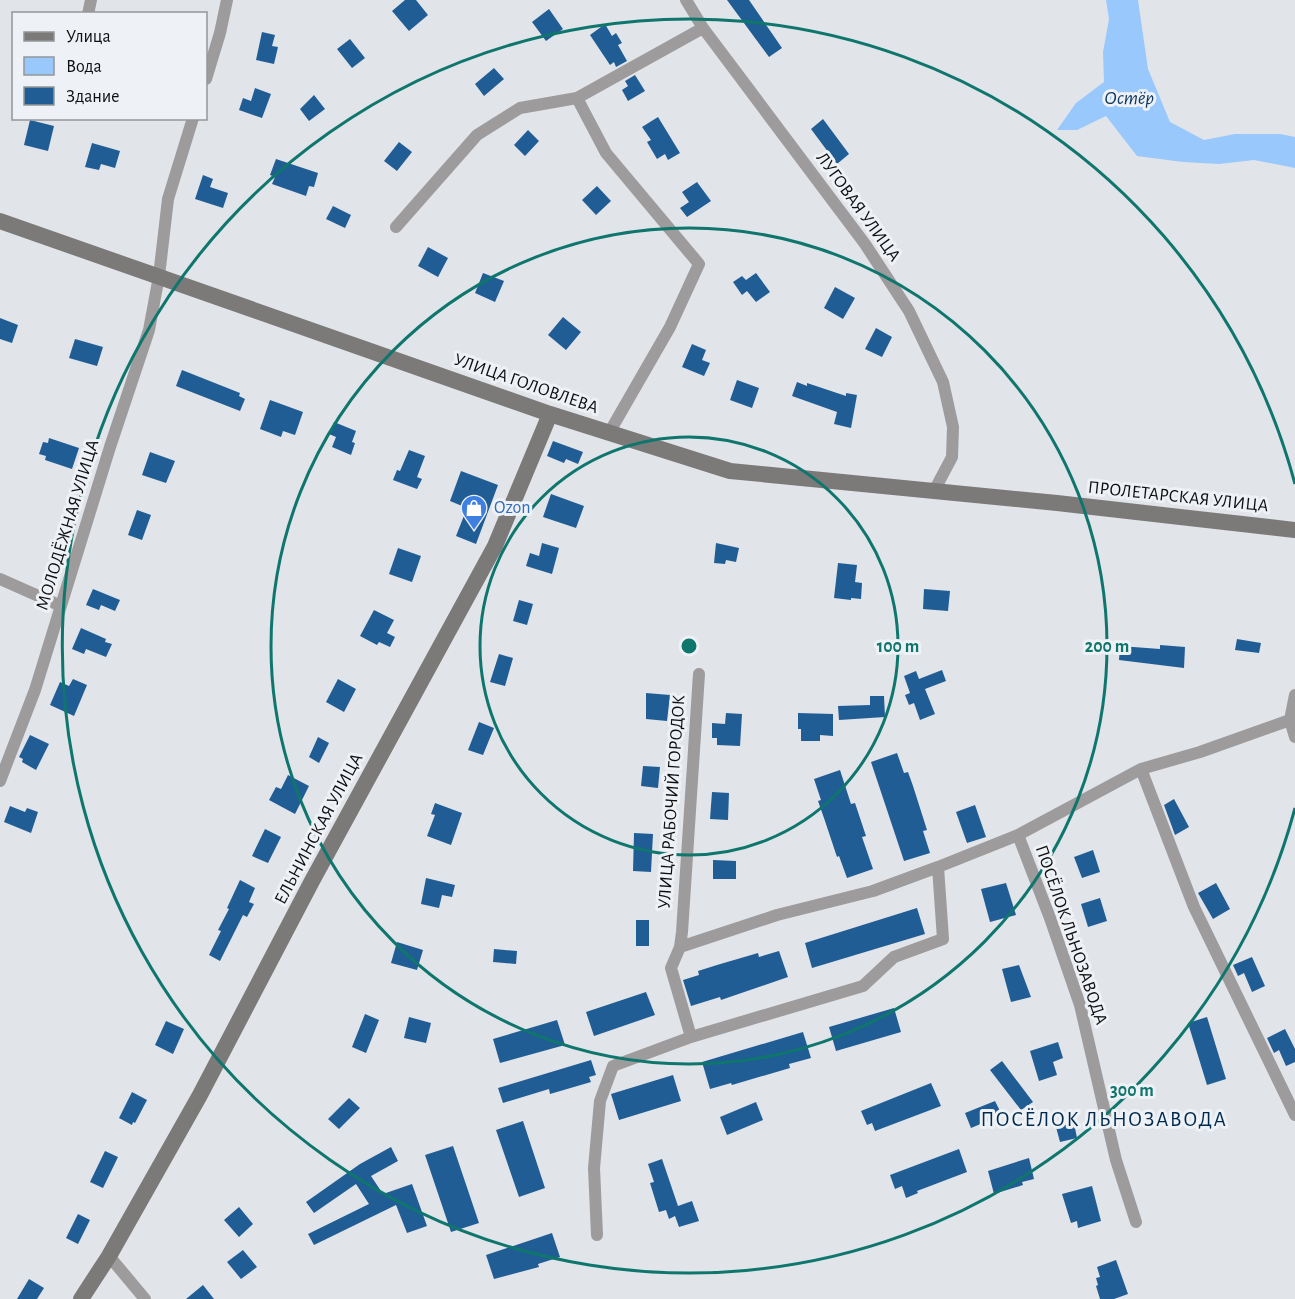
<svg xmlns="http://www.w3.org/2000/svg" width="1295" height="1299" font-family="'Alegreya Sans',sans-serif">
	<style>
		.water { fill: #99c8fc }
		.building { fill: #215d95 }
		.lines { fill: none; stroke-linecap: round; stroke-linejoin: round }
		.street { stroke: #9e9b9c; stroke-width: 12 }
		.secondary { stroke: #7c7979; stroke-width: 16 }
		.ring { fill: none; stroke: #0f766e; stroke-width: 3 }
		.labels { text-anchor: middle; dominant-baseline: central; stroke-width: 6; stroke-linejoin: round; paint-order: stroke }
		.street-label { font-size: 18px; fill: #0e0f10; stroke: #eef1f5 }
		.shop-label { font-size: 18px; fill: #366cbe; stroke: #eef1f5; text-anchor: start }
		.water-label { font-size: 20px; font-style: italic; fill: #123b64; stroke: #eef1f5 }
		.quarter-label { font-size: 21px; letter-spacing: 1.5px; fill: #002b4f; stroke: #eef1f5 }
		.centre { fill: #0f766e; stroke: #eef1f5; stroke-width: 3 }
		.ring-label { font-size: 18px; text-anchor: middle; font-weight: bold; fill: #0f766e; stroke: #eef1f5; stroke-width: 6; stroke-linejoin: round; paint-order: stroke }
	</style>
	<rect width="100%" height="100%" fill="#e1e4e8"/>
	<path class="water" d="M1106 0H1138L1148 69 1170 122 1204 140 1235 134H1280L1295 137V168L1254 160 1219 164 1183 162 1137 156 1106 116 1077 130H1057L1076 103 1104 82 1103 52 1109 19Z"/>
	<path class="building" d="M405 0H416L428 15 409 31 392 11Z
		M727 0H749L782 48 769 57Z
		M549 9 563 29 546 41 532 22Z
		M605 24 612 36 616 33 622 43 618 45 627 61 616 67 614 62 610 65 590 35Z
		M262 32 275 35 272 46 278 47 274 64 256 60Z
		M350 39 365 58 352 68 337 49Z
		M494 68 504 79 484 96 475 84Z
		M635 75 645 91 628 101 622 90 628 86 625 81Z
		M255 88 271 94 262 118 239 110 243 98 251 101Z
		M314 95 325 109 309 121 300 109Z
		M658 117 680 153 668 160 665 154 657 159 647 142 651 140 642 127Z
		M823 119 849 154 837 164 811 129Z
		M30 120 54 126 48 151 24 145Z
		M528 130 539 141 525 156 514 145Z
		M399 142 412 152 397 171 384 161Z
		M92 143 120 151 115 168 101 164 99 170 85 167Z
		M276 159 318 173 314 187 309 186 306 196 272 184 275 177 270 175Z
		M203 175 213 179 210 187 228 193 223 208 195 199Z
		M697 182 711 201 687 217 680 208 689 202 682 192Z
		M597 186 611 201 596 215 582 200Z
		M333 206 351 215 345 228 326 219Z
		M428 247 448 258 438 277 418 266Z
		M483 273 504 281 495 302 475 293Z
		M756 273 770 292 756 302 747 291 742 295 733 282 742 276 746 280Z
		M835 287 855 298 843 319 824 308Z
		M563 317 581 332 566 350 548 335Z
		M0 318 18 325 12 343 0 339Z
		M876 328 892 337 882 357 865 349Z
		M75 339 103 347 97 366 69 358Z
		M692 344 706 350 702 360 710 363 704 376 682 367Z
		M182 370 240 393 239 396 245 399 240 411 176 386Z
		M737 380 759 388 752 408 730 400Z
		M797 382 807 386V383L846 396V393L857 395 851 428 834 424 837 412 792 396Z
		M270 400 303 412 295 435 283 431 281 437 260 429Z
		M334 422 356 431 352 442 355 443 351 455 332 447 336 437 329 434Z
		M49 438 79 448 72 469 45 460 46 456 39 454 43 442 48 443Z
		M553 441 583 452 578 464 566 459 564 463 547 456Z
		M409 450 425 456 417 477 422 479 417 489 393 480 397 470 400 471Z
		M150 452 175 461 166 483 142 475Z
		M461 471 498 485 476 544 456 536 467 508 450 501Z
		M551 494 584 506 576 528 543 517Z
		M137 510 151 515 142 540 128 535Z
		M542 543 559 548 552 574 526 566 530 553 539 556Z
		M716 543 739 548 736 562 726 560 725 564 714 563Z
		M398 548 421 556 412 582 389 574Z
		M838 563 857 565 855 582 862 583 861 599 851 598V600L834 598Z
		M93 589 120 600 115 611 101 605 99 610 86 605Z
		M924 589 950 591 948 611 923 609Z
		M519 600 533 604 527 625 513 621Z
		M374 610 394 620 387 633 395 637 390 647 379 642 377 645 360 636Z
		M81 628 106 639 105 642 112 644 106 657 86 649 84 654 72 649Z
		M1237 639 1261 643 1259 653 1235 650Z
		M1160 645 1185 647 1184 668 1119 660 1120 646 1160 649Z
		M499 654 513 658 505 686 490 682Z
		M942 670 946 681 925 689 935 714 920 720 914 703 909 705 905 695 910 693 904 676 916 671 919 679Z
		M73 679 87 685 74 716 50 705 60 682 69 686Z
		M338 679 356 689 344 712 326 702Z
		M646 693 670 695 667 721 646 719Z
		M870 696H884L885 717 839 720 838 706 870 705Z
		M726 713 742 714 740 746 717 745V738H712V723L725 724Z
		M798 713 833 714V736L820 735V741H801V729H798Z
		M479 722 494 728 483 755 468 750Z
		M30 735 49 744 36 770 22 762 23 759 19 757Z
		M318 737 329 743 319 763 309 757Z
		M897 753 904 773 908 772 913 786 927 830 923 831 930 853 904 861 871 762Z
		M643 766 660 767 658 788 641 786Z
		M840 770 851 804 855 803 866 836 862 837 873 869 847 878 839 856 837 857 825 821 818 801 821 800 814 779Z
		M288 775 309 786 295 814 269 800 276 787 281 789Z
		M712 792 729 793 728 820 710 819Z
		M1174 799 1189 827 1175 835 1164 805Z
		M435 803 462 813 451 845 427 836 435 815 431 814Z
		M975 805 986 837 967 843 956 812Z
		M10 806 25 812 27 808 38 812 31 833 4 822Z
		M265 829 281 837 268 863 252 856Z
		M634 833 653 834 651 872 633 871Z
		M1093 850 1100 872 1082 878 1074 857Z
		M713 860 736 861V879H713Z
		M426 878 455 885 452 897 442 895 439 908 421 904Z
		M240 880 255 888 249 902 254 904 247 917 243 915 220 961 209 955 221 931 218 930 229 909 227 908Z
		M1006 883 1016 915 990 922 981 889Z
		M1216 883 1230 909 1213 919 1198 893Z
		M1100 898 1107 921 1088 927 1081 904Z
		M917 908 925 934 812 968 805 943Z
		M636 920H649V946H636Z
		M397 942 423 950 417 970 391 963Z
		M494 949 517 951 516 964 493 962Z
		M779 951 788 977 721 1000 720 997 691 1006 683 980 699 975 698 971 717 965 758 953 759 957Z
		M1252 957 1265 986 1252 992 1244 973 1238 976 1233 965Z
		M1019 965 1031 997 1011 1002 1002 969Z
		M646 992 655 1015 594 1036 586 1012Z
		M894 1008 901 1032 836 1051 829 1027Z
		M365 1014 379 1020 366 1053 352 1047Z
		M409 1017 431 1023 426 1043 404 1038Z
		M1207 1017 1226 1079 1207 1085 1188 1023Z
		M557 1020 565 1045 500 1063 493 1039Z
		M166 1021 184 1029 173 1054 155 1045Z
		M1285 1029 1295 1049V1062L1286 1066 1279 1050 1274 1053 1267 1038Z
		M803 1032 811 1058 789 1064 790 1068 732 1085 731 1083 710 1089 702 1062Z
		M1058 1042 1063 1058 1053 1062 1057 1075 1039 1081 1030 1051Z
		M591 1060 596 1075 589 1077 591 1082 550 1094 549 1089 503 1103 498 1088Z
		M1002 1061 1033 1102 1021 1110 990 1070Z
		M673 1075 681 1101 619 1120 611 1094Z
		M931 1083 941 1106 875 1131 872 1123 867 1125 861 1111Z
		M132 1092 147 1100 135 1123 133 1122 132 1125 119 1118Z
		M349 1098 360 1108 339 1129 328 1119Z
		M995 1101 1002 1115 971 1128 965 1113Z
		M756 1102 763 1120 727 1135 720 1117Z
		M523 1121 545 1188 519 1197 496 1130Z
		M1074 1123 1077 1138 1060 1142 1056 1127Z
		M453 1146 479 1223 451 1232 425 1155Z
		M391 1147 398 1161 371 1176 383 1194 412 1184 427 1226 407 1233 396 1205 314 1245 308 1234 369 1204 356 1184 314 1213 306 1202 360 1164Z
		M959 1149 967 1172 917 1191 918 1193 906 1198 902 1186 895 1189 890 1175Z
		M105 1151 118 1157 103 1188 90 1182Z
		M1029 1158 1034 1179 1022 1182 1023 1185 994 1194 988 1171Z
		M662 1159 678 1206 692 1201 699 1221 679 1227 675 1216 669 1219 666 1210 659 1212 650 1183 654 1182 648 1164Z
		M1092 1186 1101 1221 1078 1228 1077 1221 1071 1223 1062 1194Z
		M239 1207 253 1224 239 1237 224 1220Z
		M78 1214 90 1220 78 1244 66 1238Z
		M552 1233 560 1257 538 1264 539 1267 494 1279 486 1255Z
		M243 1250 257 1267 241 1279 227 1262Z
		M1116 1260 1128 1294 1114 1299H1100L1096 1286 1098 1285 1096 1278 1100 1277 1097 1267Z
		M29 1279 44 1288 37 1299H17Z
		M203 1285 214 1299H186Z"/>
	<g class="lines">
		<path class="street" d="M686 0 703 28 865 244 909 311 943 382 953 427 952 457 934 491
			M88 14 91 0
			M206 79 220 33 227 0
			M577 98 606 153 699 264 670 327 609 433
			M396 227 477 135 520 108 577 98 703 28
			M0 579 61 606
			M1290 720 1295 737
			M1141 769 1194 907 1295 1115
			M0 781 35 690 110 447 149 330 159 276 168 199 193 118
			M1018 835 1050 918 1080 1005 1116 1160 1136 1222
			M680 947 777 915 873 891 938 867 1018 835 1141 769 1200 752 1290 720 1295 695
			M691 1037 863 986 894 957 943 939 938 867
			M597 1235 594 1168 600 1101 613 1066 691 1037 671 968 680 947 682 932 699 674
			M109 1256 145 1299"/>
		<path class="secondary" d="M0 221 550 414 730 471 1057 503 1295 530
			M81 1299 109 1256 200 1095 312 881 495 546 550 414"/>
	</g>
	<g class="ring">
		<circle cx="689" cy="646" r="209"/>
		<circle cx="689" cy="646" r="418"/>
		<path d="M1295 808A627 627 0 1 1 1295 484"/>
	</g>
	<defs>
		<g id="shop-pin" transform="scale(1.35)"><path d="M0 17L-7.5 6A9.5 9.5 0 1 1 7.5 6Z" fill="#3f7fe0" stroke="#eef1f5"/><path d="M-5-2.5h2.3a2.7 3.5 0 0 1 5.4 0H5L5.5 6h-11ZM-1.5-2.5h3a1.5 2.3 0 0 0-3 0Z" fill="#fff"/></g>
	</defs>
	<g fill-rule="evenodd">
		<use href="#shop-pin" x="474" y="508"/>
	</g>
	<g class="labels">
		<g class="street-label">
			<text transform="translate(858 207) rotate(54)">ЛУГОВАЯ УЛИЦА</text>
			<text transform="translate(526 384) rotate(19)">УЛИЦА ГОЛОВЛЕВА</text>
			<text transform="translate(1178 497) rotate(6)">ПРОЛЕТАРСКАЯ УЛИЦА</text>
			<text transform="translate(68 525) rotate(-73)">МОЛОДЁЖНАЯ УЛИЦА</text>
			<text transform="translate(672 802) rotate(-86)">УЛИЦА РАБОЧИЙ ГОРОДОК</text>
			<text transform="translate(319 829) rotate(-62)">ЕЛЬНИНСКАЯ УЛИЦА</text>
			<text transform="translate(1071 935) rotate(71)">ПОСЁЛОК ЛЬНОЗАВОДА</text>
		</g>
		<g class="shop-label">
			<text x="494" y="508">Ozon</text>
		</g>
		<g class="water-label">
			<text x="1129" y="98">Остёр</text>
		</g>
		<g class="quarter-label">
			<text x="1104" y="1119">ПОСЁЛОК ЛЬНОЗАВОДА</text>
		</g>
	</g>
	<circle cx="689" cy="646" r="9" class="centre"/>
	<g class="ring-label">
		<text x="898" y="652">100 m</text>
		<text x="1107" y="652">200 m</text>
		<text x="1132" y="1096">300 m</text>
	</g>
	<rect x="12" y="12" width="195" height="108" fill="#eef1f5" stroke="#949799" stroke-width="1.5"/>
	<rect x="24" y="32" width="30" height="9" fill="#7c7979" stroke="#949799" stroke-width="1.5"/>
	<text x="66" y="42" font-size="18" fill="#0e0f10">Улица</text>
	<rect x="24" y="57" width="30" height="18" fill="#99c8fc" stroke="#949799" stroke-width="1.5"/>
	<text x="66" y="72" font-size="18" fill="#0e0f10">Вода</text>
	<rect x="24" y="87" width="30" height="18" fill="#215d95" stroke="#949799" stroke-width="1.5"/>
	<text x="66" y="102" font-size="18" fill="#0e0f10">Здание</text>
</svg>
